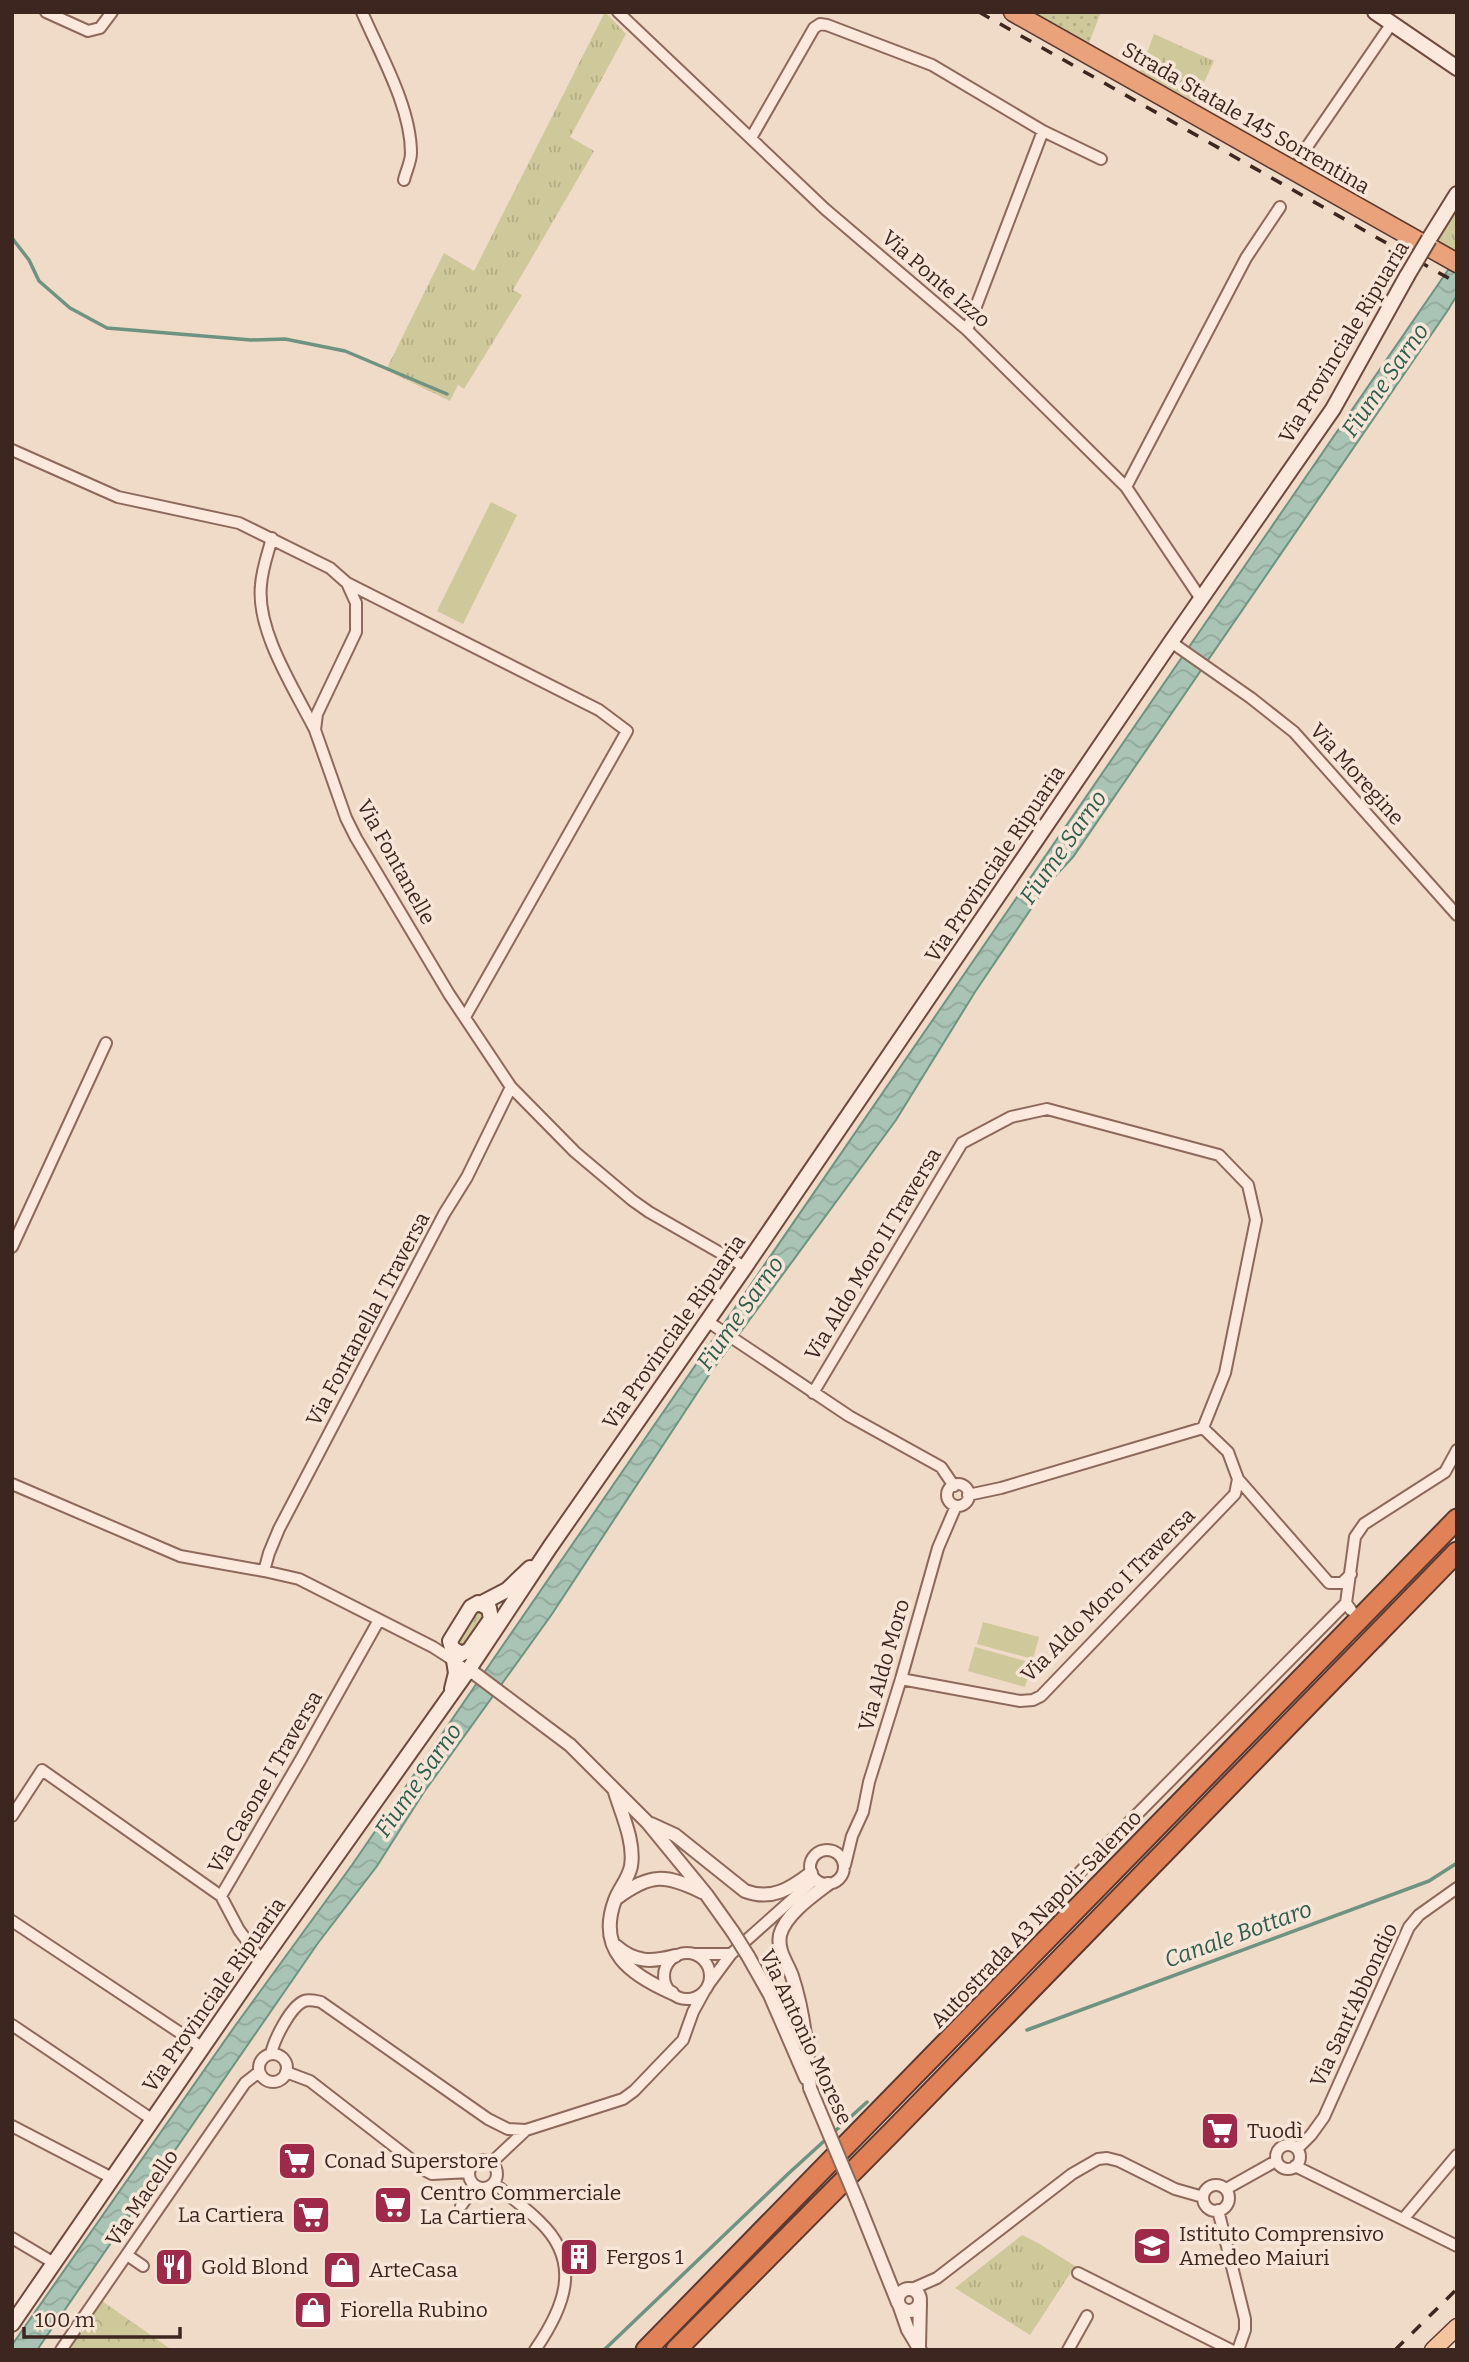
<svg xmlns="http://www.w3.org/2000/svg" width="1469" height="2362" font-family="Bitter,serif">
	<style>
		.grass { fill: url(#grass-tufts) }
		.park { fill: url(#park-crowns) }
		.garden { fill: url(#garden-dots) }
		.pitch { fill: #cfc89a }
		.water { fill: url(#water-waves); stroke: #6f9381; stroke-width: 2 }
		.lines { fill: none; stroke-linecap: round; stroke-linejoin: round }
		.stream { stroke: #6f9381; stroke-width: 3.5 }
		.minor-tunnel { stroke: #ccb6a6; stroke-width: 10; stroke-dasharray: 10 5; stroke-linecap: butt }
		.minor-casing { stroke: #8d695c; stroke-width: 14 }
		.tertiary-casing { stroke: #8d695c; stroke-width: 16 }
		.secondary-casing { stroke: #6f4a3f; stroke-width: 18 }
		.primary-casing { stroke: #5b3930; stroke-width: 19 }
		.trunk-casing { stroke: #5b3930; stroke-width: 21 }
		.motorway-casing { stroke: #5b3930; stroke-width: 23 }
		.minor { stroke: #fae9dc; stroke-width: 10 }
		.tertiary { stroke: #fae9dc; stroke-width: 12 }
		.secondary { stroke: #fae9dc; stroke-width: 14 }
		.primary { stroke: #f4c49f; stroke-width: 16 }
		.trunk { stroke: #eaa27b; stroke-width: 18 }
		.motorway { stroke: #e18157; stroke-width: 19 }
		.rail { stroke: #3d2620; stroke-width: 3.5; stroke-dasharray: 12 12; stroke-linecap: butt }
		.tertiary-bridge-casing { stroke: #8d695c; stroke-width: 16; stroke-linecap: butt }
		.secondary-bridge-casing { stroke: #6f4a3f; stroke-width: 18; stroke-linecap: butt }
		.tertiary-bridge { stroke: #fae9dc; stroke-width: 12 }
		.secondary-bridge { stroke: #fae9dc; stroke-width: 14 }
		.labels { text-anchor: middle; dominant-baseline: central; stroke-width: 7; stroke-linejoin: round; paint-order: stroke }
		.street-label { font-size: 21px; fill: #3d2620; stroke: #f7e6d8 }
		.poi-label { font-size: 21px; fill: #3d2620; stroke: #f7e6d8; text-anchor: start }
		.water-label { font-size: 23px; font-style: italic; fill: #2f5d4e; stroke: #f7e6d8 }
	</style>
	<defs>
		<pattern id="grass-tufts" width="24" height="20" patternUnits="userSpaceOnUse" patternTransform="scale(1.75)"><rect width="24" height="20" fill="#cfc89a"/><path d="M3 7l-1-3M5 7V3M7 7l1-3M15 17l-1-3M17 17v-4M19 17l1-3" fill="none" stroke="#b3ac84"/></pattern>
		<pattern id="park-crowns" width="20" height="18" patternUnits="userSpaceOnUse" patternTransform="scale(1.75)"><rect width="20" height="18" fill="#cfc89a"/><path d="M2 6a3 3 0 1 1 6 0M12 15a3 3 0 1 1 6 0" fill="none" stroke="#b3ac84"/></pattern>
		<pattern id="garden-dots" width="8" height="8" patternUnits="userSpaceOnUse" patternTransform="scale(1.75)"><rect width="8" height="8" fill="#cfc89a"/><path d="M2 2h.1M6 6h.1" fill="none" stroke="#b3ac84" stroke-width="1.8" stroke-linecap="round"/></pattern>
		<pattern id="water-waves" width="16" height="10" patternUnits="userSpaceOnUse" patternTransform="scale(1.75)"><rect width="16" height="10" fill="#a9c4b5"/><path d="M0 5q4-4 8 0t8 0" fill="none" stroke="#92a89b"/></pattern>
	</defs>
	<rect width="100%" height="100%" fill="#f0dac8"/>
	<path class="grass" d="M605 12 626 34 570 137 594 151 513 290 522 295 464 389 458 385 450 401 386 370 444 253 474 271Z
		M1154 34 1214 61 1195 102 1140 72Z
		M1457 211V253L1436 242Z
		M478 1613H482L483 1616 465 1643 461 1644 460 1641Z
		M1022 2235 1038 2243 1075 2266 1030 2335 955 2288Z"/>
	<path class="park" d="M102 2301 172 2350H69Z"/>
	<path class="garden" d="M1034 12H1101L1089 43Z"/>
	<path class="pitch" d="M491 502 517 515 463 624 437 611Z
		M983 1622 1039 1637 1033 1659 977 1644Z
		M975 1647 1032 1663 1025 1687 968 1671Z"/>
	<path class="water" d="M1457 257V295L1448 310 1073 857 1047 885 975 992 896 1120 709 1375 552 1614 424 1792 377 1866 318 1943 37 2350H12V2345L235 2026 352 1865Z"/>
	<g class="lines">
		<path class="stream" d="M12 238 29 260 39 281 70 308 107 328 251 340 285 339 345 351 447 394
			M1027 2030 1429 1881 1457 1863
			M604 2350 789 2173 867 2102"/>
		<path class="minor-tunnel" d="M1356 1616 1387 1646"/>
		<g class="minor-casing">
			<path id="minor" d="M46 12 88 31 100 28 112 12
				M362 12C380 54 411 107 411 153 411 162 406 171 404 180
				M618 12 825 209 967 330 1126 487 1201 599
				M751 138 814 28 820 24 827 25 932 65 1043 131 1101 159
				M1300 157 1392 23
				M967 330 1043 131
				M12 450 118 497 239 523 330 568 347 583 356 603V632L317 714 315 730 346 818 356 838 449 994 511 1087 575 1152 632 1200 649 1212 745 1267
				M1126 487 1246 258 1280 207
				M272 538C268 553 262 569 261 585 256 631 295 690 315 730
				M347 583 599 710 627 731 465 1017
				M1171 642 1251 698 1294 732 1457 915
				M12 1247 106 1043
				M707 1321 849 1416 941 1467 954 1486
				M813 1393 962 1143 1011 1117 1047 1109 1219 1155 1248 1185 1256 1220 1225 1373 1203 1428 1001 1488 968 1495
				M1203 1428 1228 1452 1238 1479 1329 1583H1342L1351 1574
				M12 1484 180 1556 264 1571 299 1579 433 1647 453 1660 459 1658
				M947 1495a11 11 0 1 1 22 0a11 11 0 1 1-22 0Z
				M264 1571 269 1553 279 1529 444 1214 467 1177 511 1087
				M1351 1610 1346 1603 1355 1537 1364 1524 1445 1472 1457 1450
				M901 1679 1020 1701 1033 1700 1041 1696 1235 1494 1238 1479
				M12 1816 42 1770 221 1896
				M810 1867a17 17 0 1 1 34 0a17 17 0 1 1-34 0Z
				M845 1865 852 1836 863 1812 869 1782 901 1679 938 1548 956 1506
				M1079 1873 1346 1603
				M12 1921 203 2048
				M664 1976a23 23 0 1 1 46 0a23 23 0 1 1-46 0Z
				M695 1954H731
				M262 1961 239 1930 221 1896 301 1759 379 1620
				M708 1985 731 1954 815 1879
				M12 2025 153 2120
				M271 2054C274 2040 290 2007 304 2001 310 1999 316 2001 321 2002L488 2119 508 2129 526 2130 623 2099 634 2091 683 2040 693 2012 705 1990
				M259 2068a14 14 0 1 1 28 0a14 14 0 1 1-28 0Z
				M286 2072 310 2081 426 2171 432 2174 469 2172
				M12 2126 112 2178
				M1276 2157a12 12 0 1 1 24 0a12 12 0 1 1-24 0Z
				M1297 2149 1311 2135 1324 2117 1409 1927 1419 1915 1457 1888
				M469 2174a14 14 0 1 1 28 0a14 14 0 1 1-28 0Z
				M491 2163 525 2131
				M1295 2166 1457 2246
				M494 2183C509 2196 526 2208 540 2222 583 2263 564 2308 535 2350
				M1203 2198a13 13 0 1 1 26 0a13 13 0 1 1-26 0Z
				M1226 2189 1276 2161
				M461 2206 475 2186
				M1218 2210 1245 2319V2330L1238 2350
				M1404 2218 1457 2155
				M12 2238 54 2263
				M127 2255 143 2266
				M1078 2273 1231 2350
				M912 2289 937 2278 1072 2174 1098 2159 1107 2158 1119 2161 1175 2189 1203 2197
				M61 2350 245 2083 259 2072
				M1068 2350 1087 2316"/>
		</g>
		<g class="tertiary-casing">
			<path id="tertiary" d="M460 1667 467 1672 474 1673 570 1745 647 1822 706 1894 733 1932
				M615 1792C622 1815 635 1842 631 1866 629 1878 619 1889 615 1900 596 1951 631 1975 672 1993
				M651 1824 675 1835 745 1891C771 1901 790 1889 811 1873
				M617 1898C651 1873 665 1874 702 1892
				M616 1946C635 1963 652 1962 675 1956
				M748 1956 770 1995 806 2078
				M810 2088C808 2051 804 2012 792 1976 787 1962 777 1951 780 1935 785 1915 812 1896 828 1884
				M858 2203 898 2303
				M898 2300a11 11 0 1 1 22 0a11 11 0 1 1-22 0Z
				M900 2307 908 2330 920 2350
				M919 2346 920 2303"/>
		</g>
		<g class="secondary-casing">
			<path id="secondary" d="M1375 12 1457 68
				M1429 239 1457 194
				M482 1603 507 1590 530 1568
				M452 1648 456 1673 452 1689
				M468 1652 491 1619 489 1608 478 1603 471 1607 450 1641 452 1648 461 1654 483 1644
				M12 2324 262 1961 467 1672 550 1547 745 1267 1171 642 1333 409 1407 276"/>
		</g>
		<g class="primary-casing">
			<path id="primary" d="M1433 2350 1457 2327"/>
		</g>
		<g class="trunk-casing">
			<path id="trunk" d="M1013 12 1457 263"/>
		</g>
		<g class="motorway-casing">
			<path id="motorway" d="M646 2350 1457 1519
				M676 2350 892 2132 1457 1552"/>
		</g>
		<use href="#minor" class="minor"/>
		<use href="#tertiary" class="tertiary"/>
		<use href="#secondary" class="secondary"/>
		<use href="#primary" class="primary"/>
		<use href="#trunk" class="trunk"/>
		<use href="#motorway" class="motorway"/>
		<path class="rail" d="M979 12 1457 283
			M1395 2350 1457 2289"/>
		<g class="tertiary-bridge-casing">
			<path id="tertiary-bridge" d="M733 1932 748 1956
				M810 2088 858 2203"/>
		</g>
		<g class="secondary-bridge-casing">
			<path id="secondary-bridge" d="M1407 276 1429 239"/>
		</g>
		<use href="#tertiary-bridge" class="tertiary-bridge"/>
		<use href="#secondary-bridge" class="secondary-bridge"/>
	</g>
	<defs>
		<g id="supermarket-square" transform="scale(2.0125)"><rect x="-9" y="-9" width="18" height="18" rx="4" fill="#9f2948" stroke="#f7e6d8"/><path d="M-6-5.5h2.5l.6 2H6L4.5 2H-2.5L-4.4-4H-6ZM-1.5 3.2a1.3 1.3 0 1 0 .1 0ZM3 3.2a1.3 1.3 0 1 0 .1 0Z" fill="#fff"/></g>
		<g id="school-square" transform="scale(2.0125)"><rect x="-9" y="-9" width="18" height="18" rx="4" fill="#9f2948" stroke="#f7e6d8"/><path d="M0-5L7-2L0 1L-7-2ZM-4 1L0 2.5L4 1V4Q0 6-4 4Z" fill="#fff"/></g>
		<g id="building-square" transform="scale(2.0125)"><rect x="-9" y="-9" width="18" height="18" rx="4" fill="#9f2948" stroke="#f7e6d8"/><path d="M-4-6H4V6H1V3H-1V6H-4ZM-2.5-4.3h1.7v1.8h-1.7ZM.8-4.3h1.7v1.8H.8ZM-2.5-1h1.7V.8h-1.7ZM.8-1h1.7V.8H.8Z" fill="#fff"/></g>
		<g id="restaurant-square" transform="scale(2.0125)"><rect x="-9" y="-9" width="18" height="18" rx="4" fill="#9f2948" stroke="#f7e6d8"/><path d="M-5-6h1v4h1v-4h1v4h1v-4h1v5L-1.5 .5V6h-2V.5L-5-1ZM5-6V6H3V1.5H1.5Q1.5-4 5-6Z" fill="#fff"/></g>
		<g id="shop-square" transform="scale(2.0125)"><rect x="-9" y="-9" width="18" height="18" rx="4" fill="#9f2948" stroke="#f7e6d8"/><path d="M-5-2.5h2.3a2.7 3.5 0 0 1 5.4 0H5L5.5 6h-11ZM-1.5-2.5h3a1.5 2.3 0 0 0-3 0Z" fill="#fff"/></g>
	</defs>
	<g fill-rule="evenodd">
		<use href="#supermarket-square" x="1220" y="2131"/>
		<use href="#supermarket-square" x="297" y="2161"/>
		<use href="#supermarket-square" x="393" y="2205"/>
		<use href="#supermarket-square" x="311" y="2215"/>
		<use href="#school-square" x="1152" y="2246"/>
		<use href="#building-square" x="579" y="2257"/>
		<use href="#restaurant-square" x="174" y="2267"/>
		<use href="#shop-square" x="342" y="2270"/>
		<use href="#shop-square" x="313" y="2310"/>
	</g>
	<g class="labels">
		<g class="street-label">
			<text transform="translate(1246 118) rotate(30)">Strada Statale 145 Sorrentina</text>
			<text transform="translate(936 279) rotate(41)">Via Ponte Izzo</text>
			<text transform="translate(1344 342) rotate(-59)">Via Provinciale Ripuaria</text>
			<text transform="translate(1357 774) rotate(48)">Via Moregine</text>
			<text transform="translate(396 862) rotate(61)">Via Fontanelle</text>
			<text transform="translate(995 864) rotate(-56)">Via Provinciale Ripuaria</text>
			<text transform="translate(873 1254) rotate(-59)">Via Aldo Moro II Traversa</text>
			<text transform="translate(368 1319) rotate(-62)">Via Fontanella I Traversa</text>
			<text transform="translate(674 1332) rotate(-55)">Via Provinciale Ripuaria</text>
			<text transform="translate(1108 1595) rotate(-45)">Via Aldo Moro I Traversa</text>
			<text transform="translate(884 1665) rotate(-74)">Via Aldo Moro</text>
			<text transform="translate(265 1782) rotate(-60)">Via Casone I Traversa</text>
			<text transform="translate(1036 1919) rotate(-46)">Autostrada A3 Napoli-Salerno</text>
			<text transform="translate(214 1995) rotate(-55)">Via Provinciale Ripuaria</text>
			<text transform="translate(1354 2005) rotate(-65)">Via Sant'Abbondio</text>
			<text transform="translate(806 2037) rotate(65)">Via Antonio Morese</text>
			<text transform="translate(142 2198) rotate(-56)">Via Macello</text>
		</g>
		<g class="poi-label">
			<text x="1247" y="2131">Tuodì</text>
			<text x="324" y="2161">Conad Superstore</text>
			<text x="420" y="2193">Centro Commerciale<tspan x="420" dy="24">La Cartiera</tspan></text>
			<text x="284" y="2215" text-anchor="end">La Cartiera</text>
			<text x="1179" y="2234">Istituto Comprensivo<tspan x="1179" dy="24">Amedeo Maiuri</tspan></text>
			<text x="606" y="2257">Fergos 1</text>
			<text x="201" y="2267">Gold Blond</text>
			<text x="369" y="2270">ArteCasa</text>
			<text x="340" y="2310">Fiorella Rubino</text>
		</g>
		<g class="water-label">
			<text transform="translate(1385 380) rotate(-55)">Fiume Sarno</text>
			<text transform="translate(1063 847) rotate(-55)">Fiume Sarno</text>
			<text transform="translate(740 1313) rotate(-55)">Fiume Sarno</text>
			<text transform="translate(418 1780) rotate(-55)">Fiume Sarno</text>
			<text transform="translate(1238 1934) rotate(-20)">Canale Bottaro</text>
		</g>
	</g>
	<rect width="1469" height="2362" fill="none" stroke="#3d2620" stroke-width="28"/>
	<path d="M24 2327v10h156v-10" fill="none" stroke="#3d2620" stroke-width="3.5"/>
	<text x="35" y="2327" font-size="21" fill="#3d2620" stroke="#f7e6d8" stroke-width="5" paint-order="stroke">100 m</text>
</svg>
